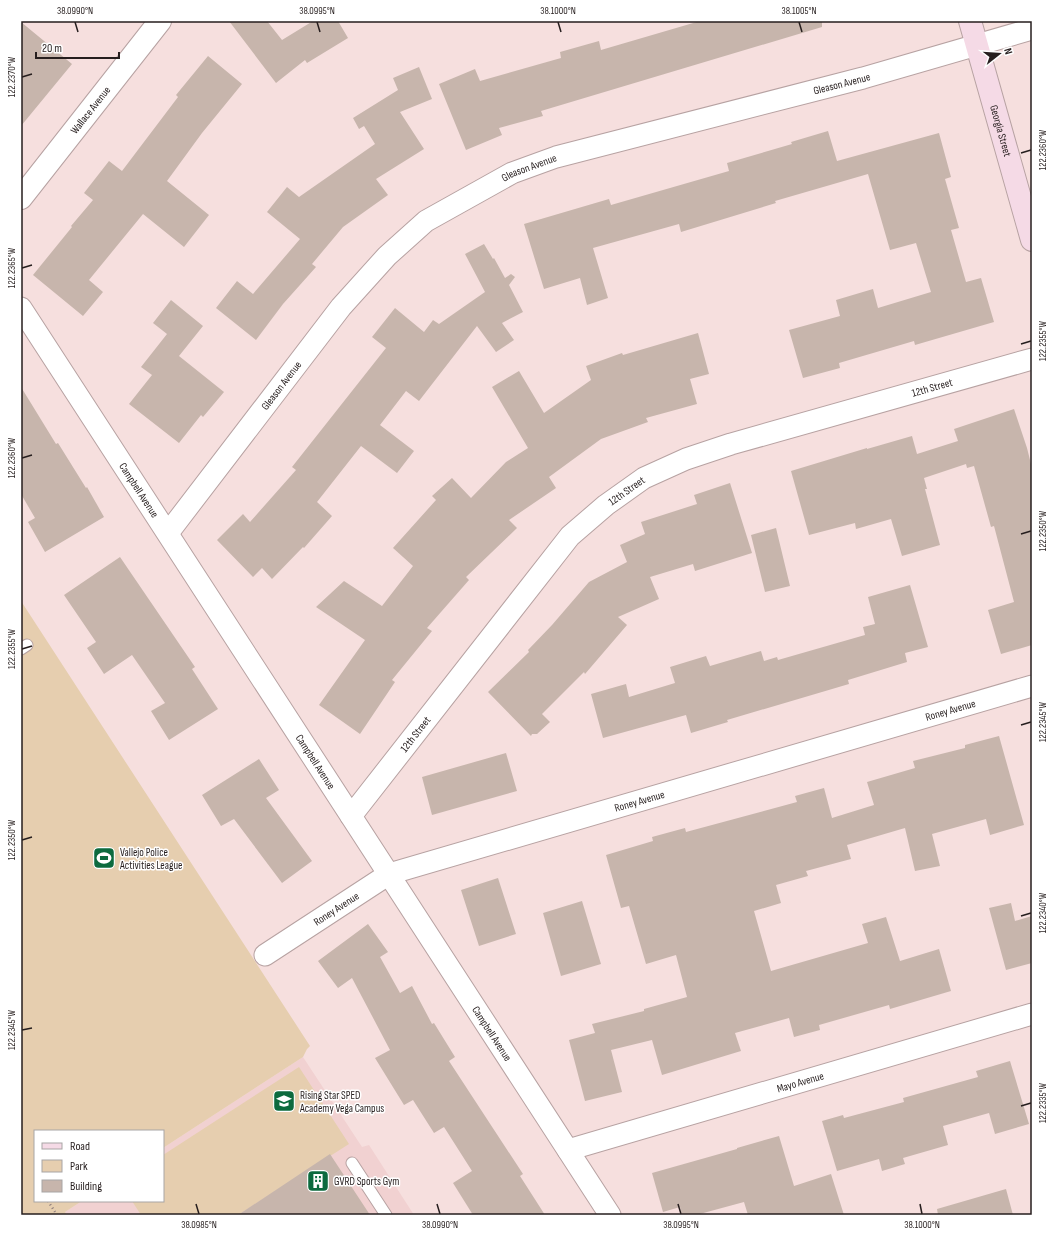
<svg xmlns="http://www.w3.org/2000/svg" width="1053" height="1236" font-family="'Sofia Sans Condensed',sans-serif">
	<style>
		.built { fill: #f1d1d1 }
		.green { fill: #e6ceaf }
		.building { fill: #c7b5ac }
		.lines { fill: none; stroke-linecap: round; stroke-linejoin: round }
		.service-casing { stroke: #b7a2a2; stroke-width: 13 }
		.minor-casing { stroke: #b7a2a2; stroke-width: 23 }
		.tertiary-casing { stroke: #b7a2a2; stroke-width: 24 }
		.secondary-casing { stroke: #b7a2a2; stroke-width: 24 }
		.path { stroke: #8b7b7b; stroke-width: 2.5; stroke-dasharray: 1 3; stroke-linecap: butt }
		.service { stroke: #fff; stroke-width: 11 }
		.minor { stroke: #fff; stroke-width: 21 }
		.tertiary { stroke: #fff; stroke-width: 22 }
		.secondary { stroke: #f5dae6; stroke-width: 22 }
		.ticks { fill: none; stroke: #261e1e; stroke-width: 1.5 }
		.labels { text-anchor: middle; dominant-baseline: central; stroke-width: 3; stroke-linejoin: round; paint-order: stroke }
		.street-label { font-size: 11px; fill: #261e1e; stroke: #fff }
		.poi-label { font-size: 11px; fill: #261e1e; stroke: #fff; text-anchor: start }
		.neatline { fill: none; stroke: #261e1e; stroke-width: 1.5 }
		.ticks-label { font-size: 10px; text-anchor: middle; fill: #261e1e }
	</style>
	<rect width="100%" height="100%" fill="#f6dfde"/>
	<path class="built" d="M303 1057 362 1147 369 1145 414 1215H67L65 1212 82 1201H163V1148Z"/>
	<path class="green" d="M21 601 310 1046 307 1049 303 1057 163 1148V1131H35V1201H82L65 1212 67 1215H21Z
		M299 1067 349 1144 238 1215H141L132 1201H163V1155Z"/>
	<path class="building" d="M229 21H267L282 40 313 21H338L348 38 307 63 305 60 276 83Z
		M700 21H822V27L541 111 543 116 499 128 502 135 466 150 439 84 475 69 480 81 561 58 560 52 599 41 601 50Z
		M21 22 72 64 21 126Z
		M208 56 242 84 202 133 167 181 209 215 184 247 143 214 89 280 103 292 83 316 33 275 72 227 71 226 93 200 84 193 109 161 122 171 178 97 176 95Z
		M419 67 432 99 400 112 424 149 376 179 388 195 343 227 312 264 316 267 283 304 256 340 216 308 237 281 253 294 300 239 267 212 287 187 299 197 375 144 364 126 359 129 353 118 398 90 393 78Z
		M828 131 837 161 939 133 951 177 945 179 959 228 951 230 966 282 981 278 994 322 915 345 914 341 839 363 840 368 803 378 789 330 840 316 836 300 873 289 878 308 931 292 916 243 890 250 868 174 775 201 776 203 681 232 679 224 593 248 608 298 587 305 580 278 544 289 524 224 609 199 611 205 729 171 727 163 792 144 791 142Z
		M484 244 493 259 494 258 505 278 511 274 515 277 509 285 523 312 502 323 514 340 496 352 477 326 419 401 406 391 380 425 414 451 397 473 361 446 317 502 332 516 304 548 303 547 272 579 262 568 253 577 217 540 243 514 250 522 296 470 292 467 386 348 372 337 395 308 424 332 433 320 439 324 485 292 465 254Z
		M171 300 203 326 179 356 224 392 203 417 201 415 179 443 129 404 152 375 141 367 167 334 153 323Z
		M698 333 709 374 690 379 697 404 646 418 648 422 601 439 549 477 556 488 509 520 517 528 466 577 469 580 427 628 432 631 392 680 395 682 360 734 319 705 365 640 316 607 344 581 382 606 413 566 393 548 436 500 432 496 452 478 471 498 506 462 528 448 492 387 519 371 544 413 591 380 586 366 622 353 623 355Z
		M21 387 56 444 58 443 86 488 87 487 104 517 45 552 28 522 35 518 21 494Z
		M1014 409 1027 448 1032 468V645L1001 654 988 610 1014 602 994 526 991 527 974 466 967 468 966 464 924 478 927 489H925L940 545 902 556 891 519 856 529 855 523 809 535 791 471 867 448V449L912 436 917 454 958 441 954 429Z
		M730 483 752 553 695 571 693 564 650 577 659 599 618 617 627 625 585 674 584 672 542 714 550 722 537 734H532L531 736 488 692 529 652 528 650 552 625 589 582 627 562 620 545 645 534 641 522 697 504 694 495Z
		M776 528 790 586 765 592 751 535Z
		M120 557 195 667 192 669 218 709 169 740 151 711 165 703 132 655 104 674 87 648 96 642 64 595Z
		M910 585 928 647 905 653 907 662 848 680 849 684 727 720 728 722 691 733 686 715 603 738 591 694 626 684 629 697 675 683 670 667 706 656 710 666 761 651 764 661 777 657 778 660 865 635 863 627 875 624 868 597Z
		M999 736 1024 825 990 835 986 819 932 834 940 866 915 871 905 828 847 845 851 859 806 871 808 876 776 885 781 903 754 911 771 971 868 943 862 924 886 917 900 961 939 949 951 991 890 1009 889 1005 819 1025 820 1030 794 1037 789 1018 735 1033 741 1051 662 1075 652 1040 611 1050 622 1092 585 1101 569 1040 595 1033 592 1024 644 1011V1009L687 997 676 955 646 964 629 906 621 908 606 855 653 841 652 837 685 828 686 832 797 802 795 796 824 788 832 818 874 805 867 782 915 768 913 761 965 748V745Z
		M506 753 517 791 432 815 422 777Z
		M259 759 279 790 266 798 312 861 282 883 234 819 221 826 202 795Z
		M498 878 516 934 479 946 461 890Z
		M582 901 601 964 561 976 543 913Z
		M1011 903 1015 921 1032 916V963L1006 970 989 908Z
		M368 924 388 952 380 957 400 993 412 986 432 1024 434 1023 455 1057 449 1061 523 1174 520 1176 545 1215H473L453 1183 472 1171 444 1127 434 1133 413 1100 404 1105 375 1058 390 1050 352 978 338 988 318 961Z
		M1010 1061 1029 1124 995 1134 989 1113 943 1126 948 1145 903 1158 905 1164 882 1171 879 1159 837 1171 822 1121 843 1115 844 1118 904 1102 903 1098 978 1077 976 1071Z
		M779 1136 794 1186 831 1174 844 1215H748L744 1202 696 1215H682L680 1207 663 1212 652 1173 737 1149V1148Z
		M330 1154 370 1215H238Z
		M1006 1189 1013 1215H938L937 1209Z"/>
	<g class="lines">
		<g class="service-casing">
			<path id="service" d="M21 649 27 645
				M352 1163 386 1215"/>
		</g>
		<g class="minor-casing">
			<g id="minor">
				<path id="s1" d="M21 308 610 1215"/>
				<path id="s2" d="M168 533 341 307 387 256 426 221 512 173 556 157 863 78 1032 29"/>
				<path id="s3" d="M351 816 570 536 606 505 644 478 686 459 731 444 1032 359"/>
				<path id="s4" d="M265 955 389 874 1032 686"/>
				<path id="s5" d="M568 1150 1032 1014"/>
			</g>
		</g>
		<g class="tertiary-casing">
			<g id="tertiary">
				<path id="s6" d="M21 198 160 21"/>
			</g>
		</g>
		<g class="secondary-casing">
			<g id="secondary">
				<path id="s7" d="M970 21 1032 240"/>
			</g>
		</g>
		<path class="path" d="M48 1201 57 1215"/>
		<use href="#service" class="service"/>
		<use href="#minor" class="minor"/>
		<use href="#tertiary" class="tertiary"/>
		<use href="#secondary" class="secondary"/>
	</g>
	<path class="ticks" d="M75 22 78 32M317 22 320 32M558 22 561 32M799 22 802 32M22 77 32 74M1021 153 1031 150M22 268 32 265M1021 344 1031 341M22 458 32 455M1021 534 1031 531M22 649 32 646M1021 725 1031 722M22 840 32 837M1021 916 1031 913M22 1030 32 1028M1021 1106 1031 1103M196 1204 199 1214M437 1204 440 1214M678 1204 681 1214M920 1204 922 1214"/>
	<defs>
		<g id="stadium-square" transform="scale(1.15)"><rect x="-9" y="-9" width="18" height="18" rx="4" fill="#0c6a3e" stroke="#fff"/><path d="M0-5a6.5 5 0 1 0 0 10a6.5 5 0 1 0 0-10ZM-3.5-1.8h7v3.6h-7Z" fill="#fff"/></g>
		<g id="school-square" transform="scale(1.15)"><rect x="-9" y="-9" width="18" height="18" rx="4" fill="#0c6a3e" stroke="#fff"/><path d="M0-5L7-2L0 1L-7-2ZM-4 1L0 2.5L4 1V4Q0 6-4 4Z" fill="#fff"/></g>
		<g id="building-square" transform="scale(1.15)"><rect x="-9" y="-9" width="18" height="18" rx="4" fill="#0c6a3e" stroke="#fff"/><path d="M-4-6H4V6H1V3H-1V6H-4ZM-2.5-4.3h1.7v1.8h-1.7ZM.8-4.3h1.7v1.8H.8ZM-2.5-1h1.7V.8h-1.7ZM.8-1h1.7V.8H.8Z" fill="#fff"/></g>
	</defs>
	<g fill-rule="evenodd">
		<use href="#stadium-square" x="104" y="858"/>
		<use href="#school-square" x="284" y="1101"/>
		<use href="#building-square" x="318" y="1181"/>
	</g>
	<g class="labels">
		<g class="street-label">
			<text stroke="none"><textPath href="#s2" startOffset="846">Gleason Avenue</textPath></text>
			<text stroke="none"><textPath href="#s6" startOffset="112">Wallace Avenue</textPath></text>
			<text stroke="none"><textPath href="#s7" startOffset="114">Georgia Street</textPath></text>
			<text stroke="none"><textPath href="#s2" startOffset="522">Gleason Avenue</textPath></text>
			<text stroke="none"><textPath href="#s2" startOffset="186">Gleason Avenue</textPath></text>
			<text stroke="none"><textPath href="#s3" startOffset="752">12th Street</textPath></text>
			<text stroke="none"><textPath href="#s1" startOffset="217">Campbell Avenue</textPath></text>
			<text stroke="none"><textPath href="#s3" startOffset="428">12th Street</textPath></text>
			<text stroke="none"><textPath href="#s4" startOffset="733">Roney Avenue</textPath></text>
			<text stroke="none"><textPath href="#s3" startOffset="104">12th Street</textPath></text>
			<text stroke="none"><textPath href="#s1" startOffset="541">Campbell Avenue</textPath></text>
			<text stroke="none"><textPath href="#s4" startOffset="409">Roney Avenue</textPath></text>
			<text stroke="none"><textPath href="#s4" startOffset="85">Roney Avenue</textPath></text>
			<text stroke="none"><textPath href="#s1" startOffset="865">Campbell Avenue</textPath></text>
			<text stroke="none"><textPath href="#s5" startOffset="242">Mayo Avenue</textPath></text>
		</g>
		<g class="poi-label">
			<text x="120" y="852">Vallejo Police<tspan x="120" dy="13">Activities League</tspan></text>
			<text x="300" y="1095">Rising Star SPED<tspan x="300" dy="13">Academy Vega Campus</tspan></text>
			<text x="334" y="1181">GVRD Sports Gym</text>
		</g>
	</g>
	<rect width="1053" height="1236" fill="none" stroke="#ffffff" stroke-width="44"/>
	<rect x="34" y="1130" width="130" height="72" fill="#ffffff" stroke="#a8a5a5"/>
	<rect x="42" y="1143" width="20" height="6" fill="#f5dae6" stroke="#a8a5a5"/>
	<text x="70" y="1150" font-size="12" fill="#261e1e">Road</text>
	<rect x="42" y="1160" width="20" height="12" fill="#e6ceaf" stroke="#a8a5a5"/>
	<text x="70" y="1170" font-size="12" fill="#261e1e">Park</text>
	<rect x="42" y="1180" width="20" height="12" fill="#c7b5ac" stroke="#a8a5a5"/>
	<text x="70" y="1190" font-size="12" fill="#261e1e">Building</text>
	<g transform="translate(999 54) rotate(73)" stroke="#ffffff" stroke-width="3" paint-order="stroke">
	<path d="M0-3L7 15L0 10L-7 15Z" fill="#261e1e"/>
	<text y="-6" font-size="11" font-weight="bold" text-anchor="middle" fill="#261e1e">N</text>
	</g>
	<path d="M36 52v6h83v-6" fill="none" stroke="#261e1e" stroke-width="2"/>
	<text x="42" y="52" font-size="12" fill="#261e1e" stroke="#ffffff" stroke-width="3" paint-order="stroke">20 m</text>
	<rect x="22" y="22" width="1009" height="1192" class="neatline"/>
	<g class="ticks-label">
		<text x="75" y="14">38.0990°N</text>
		<text x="317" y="14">38.0995°N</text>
		<text x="558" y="14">38.1000°N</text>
		<text x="799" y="14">38.1005°N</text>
		<text transform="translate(11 77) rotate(-90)" y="4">122.2370°W</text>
		<text transform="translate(1042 150) rotate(-90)" y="4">122.2360°W</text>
		<text transform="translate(11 268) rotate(-90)" y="4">122.2365°W</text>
		<text transform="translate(1042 341) rotate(-90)" y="4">122.2355°W</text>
		<text transform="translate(11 458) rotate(-90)" y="4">122.2360°W</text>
		<text transform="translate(1042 531) rotate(-90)" y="4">122.2350°W</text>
		<text transform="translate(11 649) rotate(-90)" y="4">122.2355°W</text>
		<text transform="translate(1042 722) rotate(-90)" y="4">122.2345°W</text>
		<text transform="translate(11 840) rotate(-90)" y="4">122.2350°W</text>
		<text transform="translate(1042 913) rotate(-90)" y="4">122.2340°W</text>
		<text transform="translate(11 1030) rotate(-90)" y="4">122.2345°W</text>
		<text transform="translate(1042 1103) rotate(-90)" y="4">122.2335°W</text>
		<text x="199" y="1228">38.0985°N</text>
		<text x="440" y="1228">38.0990°N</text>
		<text x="681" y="1228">38.0995°N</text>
		<text x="922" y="1228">38.1000°N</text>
	</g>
</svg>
